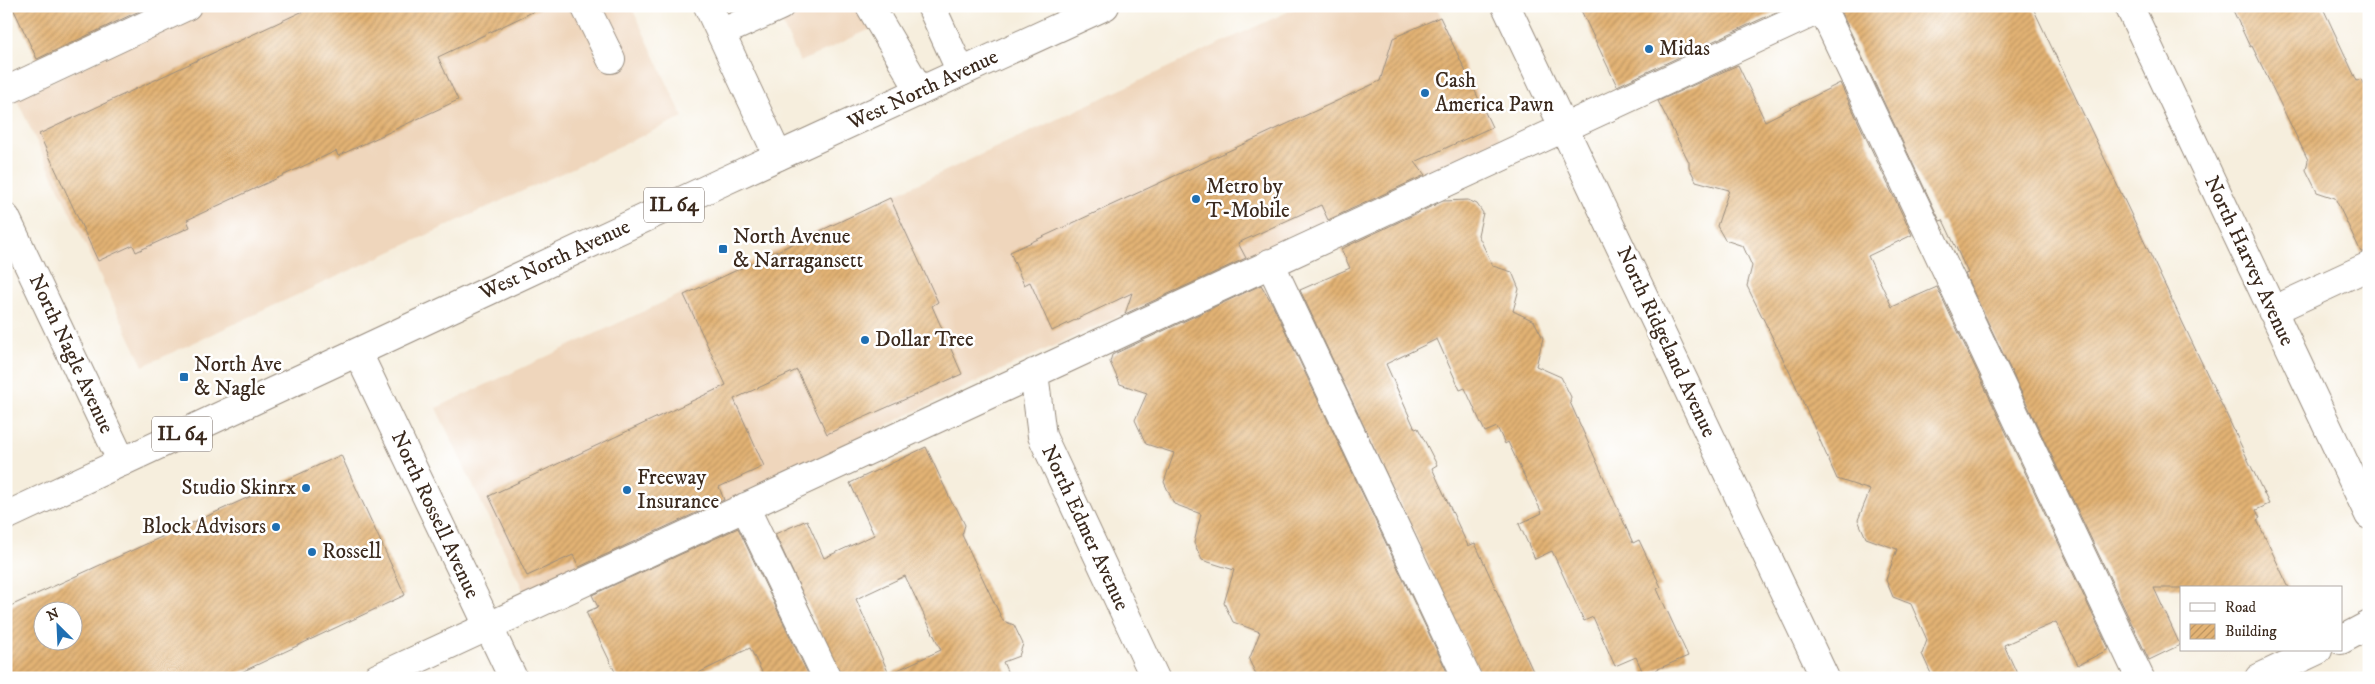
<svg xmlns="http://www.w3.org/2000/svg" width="2375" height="684" font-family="'IM FELL DW Pica',serif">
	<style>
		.built { fill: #efd6bc }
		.building { fill: url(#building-hatch); fill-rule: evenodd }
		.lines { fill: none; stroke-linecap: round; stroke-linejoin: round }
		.minor-casing { stroke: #988c7e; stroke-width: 30 }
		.major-casing { stroke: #988c7e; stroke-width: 30 }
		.minor { stroke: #fff; stroke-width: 28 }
		.major { stroke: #fff; stroke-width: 28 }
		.poi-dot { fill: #1f6fb2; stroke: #fff; stroke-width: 2 }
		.labels { text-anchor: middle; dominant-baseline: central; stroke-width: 5; stroke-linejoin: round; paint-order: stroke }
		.shield { fill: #fff; stroke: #766a62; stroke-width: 1 }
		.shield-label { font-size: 20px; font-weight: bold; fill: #3b2a1e }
		.poi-label { font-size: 21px; fill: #3b2a1e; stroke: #fff; text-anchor: start }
		.street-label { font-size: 21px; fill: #3b2a1e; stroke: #fff }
	</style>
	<defs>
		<pattern id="building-hatch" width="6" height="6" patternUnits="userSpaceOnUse" patternTransform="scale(1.25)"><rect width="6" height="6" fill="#e3b375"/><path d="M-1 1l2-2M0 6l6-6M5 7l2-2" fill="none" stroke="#b9925f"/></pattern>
	</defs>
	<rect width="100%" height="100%" fill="#fff"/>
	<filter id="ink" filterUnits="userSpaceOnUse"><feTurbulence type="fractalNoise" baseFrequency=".02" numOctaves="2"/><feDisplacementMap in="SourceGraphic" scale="10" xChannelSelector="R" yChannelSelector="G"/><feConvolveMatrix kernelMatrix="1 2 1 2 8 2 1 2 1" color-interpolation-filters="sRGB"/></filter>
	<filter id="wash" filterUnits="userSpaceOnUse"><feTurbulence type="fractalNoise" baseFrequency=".0096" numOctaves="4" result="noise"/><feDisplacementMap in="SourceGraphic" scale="20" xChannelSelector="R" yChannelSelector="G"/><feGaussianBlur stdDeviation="1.12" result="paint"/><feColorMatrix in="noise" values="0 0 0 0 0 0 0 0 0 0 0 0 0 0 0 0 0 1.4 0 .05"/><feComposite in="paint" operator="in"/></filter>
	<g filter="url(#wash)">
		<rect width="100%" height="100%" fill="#f6eedd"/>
		<path class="built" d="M215 6H631L683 117 143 366 16 98Z
			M774 6H888L894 18 800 62Z
			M1300 6H1436L1500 139 969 385 832 452 525 594 436 408Z"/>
		<g id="blocks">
			<path class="building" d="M12 6H150L37 59Z
				M314 6H545L438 57 458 100 338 156 336 151 187 220 190 227 136 252 133 245 98 261 39 134Z
				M1579 6H1789L1617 86Z
				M1842 6H2032L2269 504 2256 510 2260 518 2257 520 2289 588H2154L2180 645 2149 660 1965 274 1968 273 1943 220 1940 221 1841 12Z
				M2231 6H2322L2357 81 2361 79 2369 96V251L2361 252 2335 198 2317 192 2306 170 2308 160 2252 46 2250 47Z
				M1440 17 1492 127 1415 162 1425 175 1328 220 1321 205 1238 243 1246 258 1125 314 1132 293 1052 331 1030 282 1024 285 1010 252 1380 81 1393 38Z
				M1738 65 1765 121 1840 83 1912 235 1868 256 1892 307 1937 287 2109 649 2078 665 2056 622 2004 645 2019 678H1933L1922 654 1927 640 1911 604 1893 597 1886 580 1897 549 1866 538 1858 520 1870 490 1837 479 1791 375 1747 286 1752 266 1743 246 1725 240 1717 226 1729 190 1696 181 1689 167V162L1658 101Z
				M890 198 938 302 932 306 962 374 827 434 797 370 734 399 764 466 719 487 724 500 579 567 573 555 527 576 489 496 726 385 684 295Z
				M1468 200 1477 204 1483 213 1478 235 1493 266 1512 272 1519 289 1513 311 1534 321 1543 338 1536 366 1561 377 1571 397 1570 402 1633 543 1639 540 1661 587 1657 589 1688 656 1644 675 1636 657 1615 666 1593 617 1584 621 1552 551 1535 559 1519 524 1542 513 1508 442 1505 444 1497 427 1485 432 1465 388 1460 390 1437 339 1386 364 1415 429 1418 428 1437 465 1432 468 1468 546 1475 543 1536 678H1482L1300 290 1350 268 1341 249 1443 201Z
				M1261 285 1272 303 1450 678H1258L1249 660 1260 632 1233 622 1224 603 1234 570 1202 560 1194 543 1201 514 1174 504 1164 482 1174 453 1146 444 1135 420 1147 393 1120 384 1110 362 1112 355Z
				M926 447 953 505 956 507 965 525 962 535 1003 621 1014 625 1023 644 1019 656 1003 662 1010 678H842L775 534 807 520 824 558 874 535 850 483ZM905 576 941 650 889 674 856 599Z
				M341 455 405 595 229 678H6V608ZM42 612H72V642H42Z
				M738 528 810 678H765L750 648 688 678H618L586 612 598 607 592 595Z"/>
		</g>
	</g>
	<g filter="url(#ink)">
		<use href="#blocks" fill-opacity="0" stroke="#988c7e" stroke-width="1"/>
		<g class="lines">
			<g class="minor-casing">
				<path id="minor" d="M585 6 611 59
					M708 6 778 156
					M870 6 920 91
					M931 6 961 72
					M1506 6 1825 678
					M2129 6 2369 515
					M1822 8 2140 678
					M721 33 780 6
					M6 91 187 6
					M6 218 122 462
					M1270 263 1467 678
					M2272 311 2369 266
					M358 353 513 678
					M1034 373 1042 436 1155 678
					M745 507 827 678
					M2341 640 2369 625
					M377 678 1827 6
					M2259 678 2318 650"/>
			</g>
			<g class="major-casing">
				<path id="major" d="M6 516 722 182 1105 6"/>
			</g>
			<use href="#minor" class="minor"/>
			<use href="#major" class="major"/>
		</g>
	</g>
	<g class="poi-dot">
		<circle cx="1649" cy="49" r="5"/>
		<circle cx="1425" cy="93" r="5"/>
		<circle cx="1196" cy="199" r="5"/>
		<rect x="718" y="244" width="10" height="10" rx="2.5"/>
		<circle cx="865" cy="340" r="5"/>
		<rect x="179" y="372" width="10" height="10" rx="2.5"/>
		<circle cx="306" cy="488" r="5"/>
		<circle cx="627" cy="490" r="5"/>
		<circle cx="276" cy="527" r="5"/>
		<circle cx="312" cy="552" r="5"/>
	</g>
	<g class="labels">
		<g class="shield">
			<rect x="644" y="187.5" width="60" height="35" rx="4"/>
			<rect x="152" y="416.5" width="60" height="35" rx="4"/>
		</g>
		<g class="shield-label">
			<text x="674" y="205">IL 64</text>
			<text x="182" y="434">IL 64</text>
		</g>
		<g class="poi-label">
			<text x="1659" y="49">Midas</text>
			<text x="1435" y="81">Cash<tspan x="1435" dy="24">America Pawn</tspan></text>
			<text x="1206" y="187">Metro by<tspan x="1206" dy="24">T-Mobile</tspan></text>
			<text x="733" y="237">North Avenue<tspan x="733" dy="24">&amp; Narragansett</tspan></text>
			<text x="875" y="340">Dollar Tree</text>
			<text x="194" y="365">North Ave<tspan x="194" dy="24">&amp; Nagle</tspan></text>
			<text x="637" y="478">Freeway<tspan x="637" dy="24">Insurance</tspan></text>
			<text x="296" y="488" text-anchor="end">Studio Skinrx</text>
			<text x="266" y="527" text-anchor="end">Block Advisors</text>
			<text x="322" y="552">Rossell</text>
		</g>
		<g class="street-label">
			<text transform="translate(923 90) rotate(-25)">West North Avenue</text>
			<text transform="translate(555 260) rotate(-25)">West North Avenue</text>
			<text transform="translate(2249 261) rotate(65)">North Harvey Avenue</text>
			<text transform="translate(1666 342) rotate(65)">North Ridgeland Avenue</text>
			<text transform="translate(71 354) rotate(65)">North Nagle Avenue</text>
			<text transform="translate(435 515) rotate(65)">North Rossell Avenue</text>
			<text transform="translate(1085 528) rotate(65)">North Edmer Avenue</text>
		</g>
	</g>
	<rect width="2375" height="684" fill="none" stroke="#fff" stroke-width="25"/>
	<rect x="2180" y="586" width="162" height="65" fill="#ffffff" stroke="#b1aaa5"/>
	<rect x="2190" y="603" width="25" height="8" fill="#ffffff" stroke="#b1aaa5"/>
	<text x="2225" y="612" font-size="15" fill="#3b2a1e">Road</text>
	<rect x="2190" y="624" width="25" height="15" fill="url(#building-hatch)" stroke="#b1aaa5"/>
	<text x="2225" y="636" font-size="15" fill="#3b2a1e">Building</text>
	<g transform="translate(58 626) rotate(336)"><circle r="24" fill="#ffffff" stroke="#b1aaa5"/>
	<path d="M0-4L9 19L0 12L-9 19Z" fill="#1f6fb2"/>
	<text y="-8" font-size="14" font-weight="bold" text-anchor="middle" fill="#3b2a1e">N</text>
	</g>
</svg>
